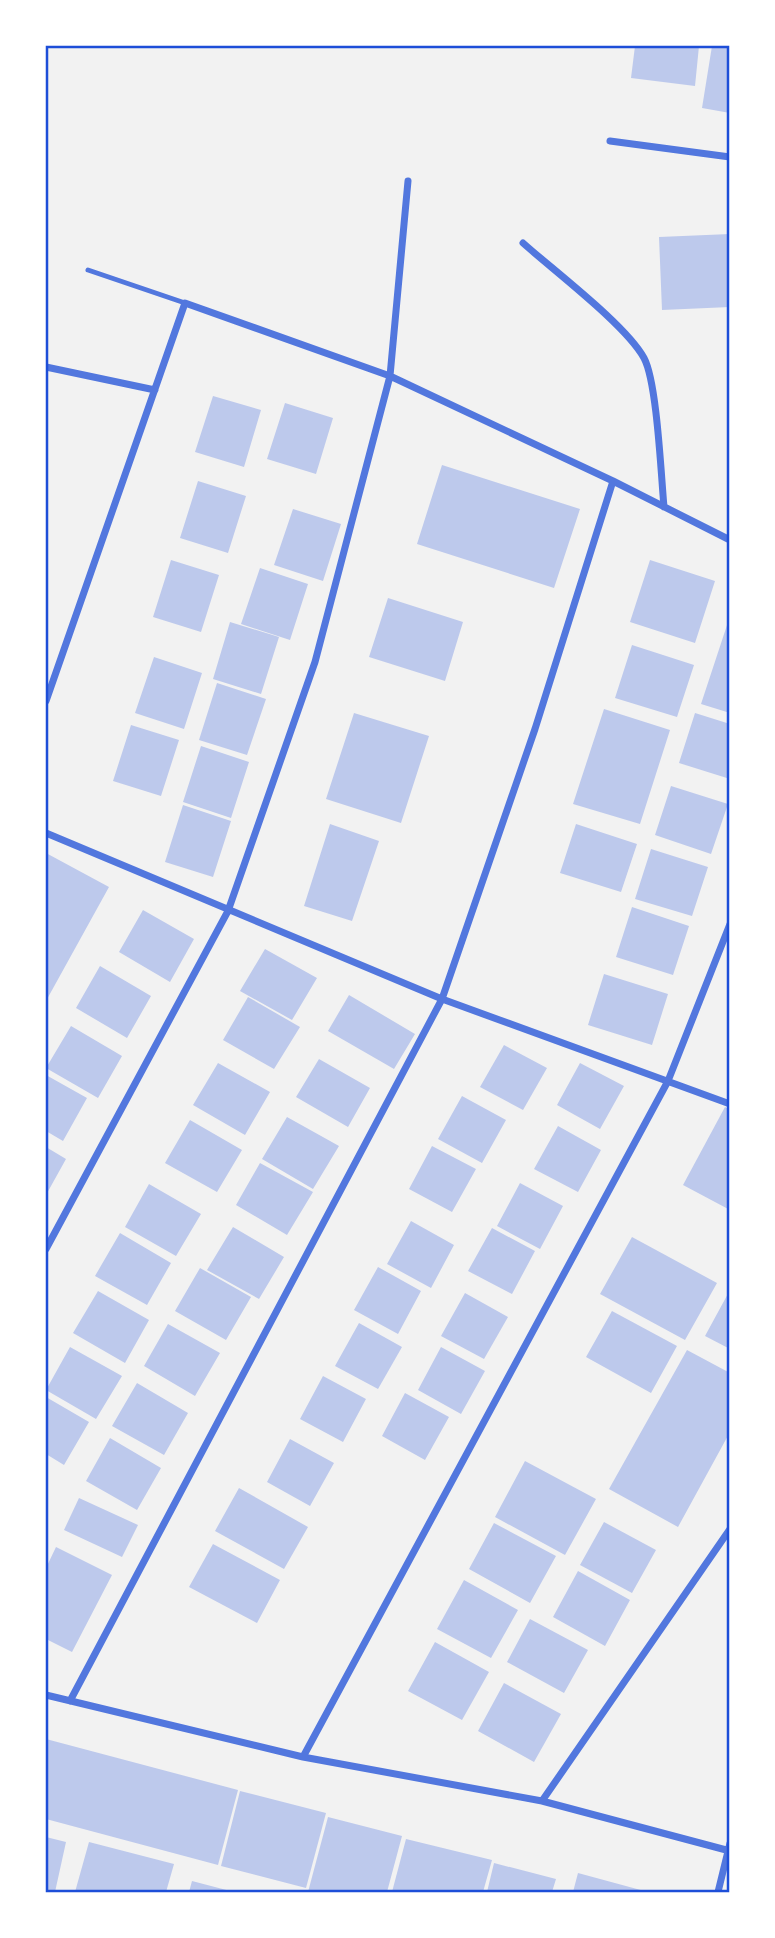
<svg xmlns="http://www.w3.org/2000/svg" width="775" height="1938" font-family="Barlow,sans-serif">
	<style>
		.building { fill: #bdc9ec }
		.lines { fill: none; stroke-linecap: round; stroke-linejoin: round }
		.service { stroke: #5277de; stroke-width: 5 }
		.minor { stroke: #5277de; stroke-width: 7 }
		.neatline { fill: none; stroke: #1d4ed8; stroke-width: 2.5 }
	</style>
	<rect width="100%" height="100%" fill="#f2f2f2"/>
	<path class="building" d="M635 46H699L695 86 631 78Z
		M712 46 730 48V113L702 108Z
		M730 234V307L662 310 659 237Z
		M213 396 261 410 244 467 195 452Z
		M285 403 333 418 316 474 267 459Z
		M442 465 580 509 554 588 417 544Z
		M198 481 246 496 228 553 180 538Z
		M293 509 341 524 323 581 274 565Z
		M171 560 219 575 201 632 153 617Z
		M650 560 715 581 695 643 630 622Z
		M260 568 308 584 290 640 241 624Z
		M388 598 463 622 445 681 369 657Z
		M730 616V713L701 704Z
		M230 622 279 637 261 694 213 679Z
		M632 645 694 665 677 717 615 698Z
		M154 657 202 673 184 729 135 713Z
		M217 683 266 699 247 755 199 740Z
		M604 709 670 730 640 824 573 804Z
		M354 713 429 736 401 823 326 799Z
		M695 713 730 724V779L679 763Z
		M131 725 179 740 161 796 113 781Z
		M201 746 249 762 231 818 183 802Z
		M671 786 728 804 711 854 655 835Z
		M183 805 231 821 213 877 165 862Z
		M330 824 379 841 352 921 304 906Z
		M576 824 637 844 621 892 560 873Z
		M651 849 708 867 692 916 635 899Z
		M46 853 109 887 46 1001Z
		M632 907 689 926 673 975 616 957Z
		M143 910 194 939 170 982 119 952Z
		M265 949 317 978 292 1020 240 991Z
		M100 966 151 996 127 1038 76 1008Z
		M604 974 668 994 652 1045 588 1025Z
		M349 995 415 1034 394 1069 328 1031Z
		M248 997 300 1027 274 1069 223 1040Z
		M71 1026 122 1056 98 1098 46 1068Z
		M504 1045 547 1068 523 1110 480 1087Z
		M319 1059 370 1088 348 1127 296 1097Z
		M218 1063 270 1092 245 1135 193 1105Z
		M580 1063 624 1086 600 1129 557 1105Z
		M46 1075 87 1098 63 1141 46 1131Z
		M462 1096 506 1120 482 1163 438 1139Z
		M725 1107 730 1110V1210L683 1185Z
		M287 1117 339 1146 313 1189 262 1159Z
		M190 1120 242 1150 217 1192 165 1163Z
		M558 1126 601 1150 578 1192 534 1169Z
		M432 1146 476 1169 452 1212 409 1189Z
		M46 1147 66 1159 46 1195Z
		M260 1163 313 1192 287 1235 236 1205Z
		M520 1183 563 1206 540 1249 497 1226Z
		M149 1184 201 1214 176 1256 125 1227Z
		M411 1221 454 1245 431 1288 387 1264Z
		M233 1227 284 1257 259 1299 207 1270Z
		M492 1228 535 1251 512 1294 468 1271Z
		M120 1233 171 1263 147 1305 95 1276Z
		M632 1237 717 1283 685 1340 600 1294Z
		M378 1267 421 1291 398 1334 354 1310Z
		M200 1268 251 1297 226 1340 175 1311Z
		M730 1290V1349L705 1336Z
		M98 1291 149 1320 125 1363 73 1333Z
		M465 1293 508 1317 484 1359 441 1336Z
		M612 1311 677 1346 651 1393 586 1357Z
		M359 1323 402 1347 378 1389 335 1366Z
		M168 1324 220 1353 195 1396 144 1366Z
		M70 1347 122 1376 96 1419 46 1390Z
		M441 1347 485 1371 461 1414 418 1390Z
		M687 1350 730 1373V1432L678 1527 609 1489Z
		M323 1376 366 1399 343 1442 300 1419Z
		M137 1383 188 1413 164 1455 112 1426Z
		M405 1393 449 1417 425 1460 382 1436Z
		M46 1397 89 1422 64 1465 46 1454Z
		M110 1438 161 1468 137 1510 86 1481Z
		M290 1439 334 1463 310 1506 267 1482Z
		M525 1461 596 1499 565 1555 495 1517Z
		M239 1488 308 1527 284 1569 215 1531Z
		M79 1498 138 1525 122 1557 64 1530Z
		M604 1522 656 1550 632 1593 580 1565Z
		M494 1523 556 1556 530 1603 469 1569Z
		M213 1544 280 1580 257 1623 189 1587Z
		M56 1547 112 1575 72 1652 46 1639V1568Z
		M578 1571 630 1600 605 1646 553 1617Z
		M464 1580 518 1610 491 1658 437 1629Z
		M530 1619 588 1650 564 1693 507 1662Z
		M435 1642 489 1672 462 1720 408 1691Z
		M504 1683 561 1714 534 1762 478 1731Z
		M46 1739 238 1790 218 1865 46 1819Z
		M240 1791 326 1813 306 1888 221 1866Z
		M328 1817 402 1836 387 1892H308Z
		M46 1837 66 1842 55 1892H46Z
		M406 1839 492 1860 483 1892H392Z
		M89 1842 174 1864 166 1892H75Z
		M494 1863 556 1879 552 1892H487Z
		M578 1873 648 1892H573Z
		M192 1881 234 1892H189Z"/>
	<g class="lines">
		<path class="service" d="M88 270 185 303"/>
		<path class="minor" d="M610 141 730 157
			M523 243C553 270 626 325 644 358 657 382 661 475 664 507
			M46 367 155 390
			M46 701 185 303 390 376 613 481 730 540
			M46 833 442 999 730 1104
			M46 1249 228 911 315 662 390 376 408 181
			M46 1695 303 1757 542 1801 730 1851
			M70 1701 442 999 535 729 613 481
			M303 1757 668 1081 730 924
			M542 1801 730 1529
			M718 1892 730 1843"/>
	</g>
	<rect width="775" height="1938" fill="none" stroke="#ffffff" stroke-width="94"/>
	<rect x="47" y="47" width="681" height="1844" class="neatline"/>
</svg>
